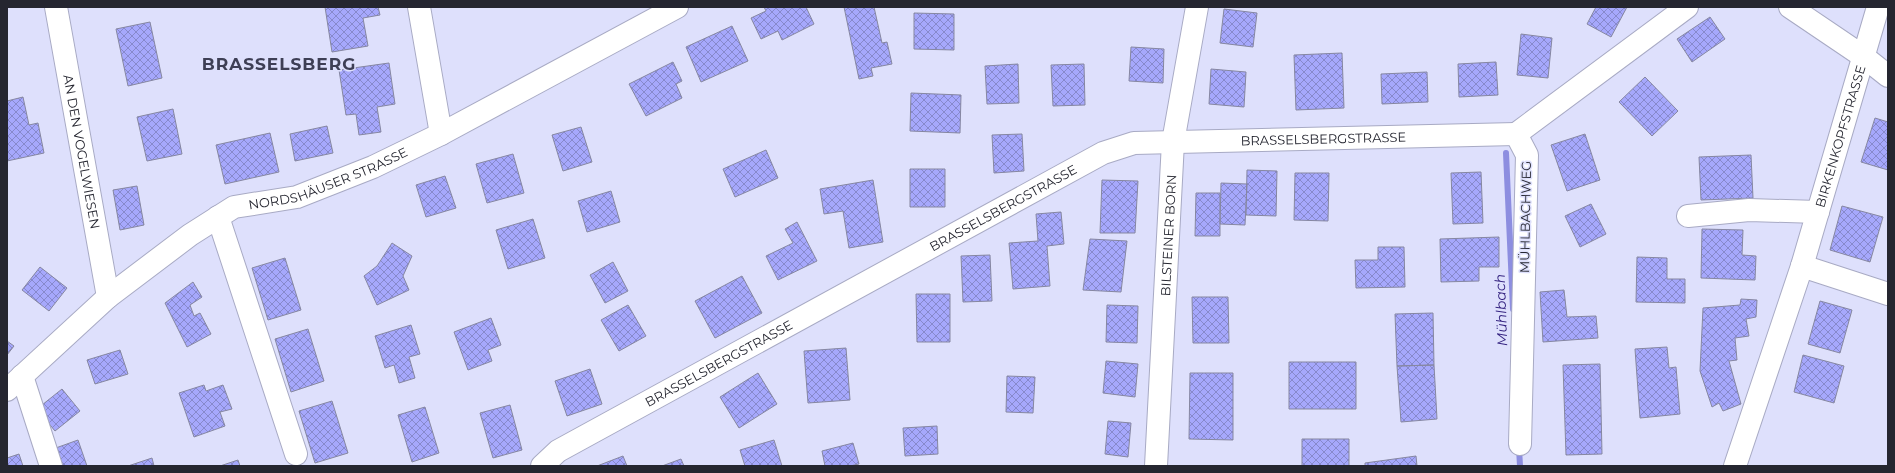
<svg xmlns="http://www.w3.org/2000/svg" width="1895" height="473" font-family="Montserrat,sans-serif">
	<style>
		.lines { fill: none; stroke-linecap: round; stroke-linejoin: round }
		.stream { stroke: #8d8ee0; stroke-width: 6 }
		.building { fill: url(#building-cross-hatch); stroke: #8687a1 }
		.minor-casing { stroke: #a8aac4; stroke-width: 24 }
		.minor { stroke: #fff; stroke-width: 22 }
		.labels { text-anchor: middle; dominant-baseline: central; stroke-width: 3; stroke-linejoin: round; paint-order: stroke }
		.street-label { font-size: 13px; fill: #252630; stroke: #dee0fc }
		.water-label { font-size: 14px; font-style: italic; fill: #2e1c7c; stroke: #dee0fc }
		.district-label { font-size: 17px; font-weight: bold; letter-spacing: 1px; fill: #3e3f55; stroke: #dee0fc }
	</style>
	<defs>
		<pattern id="building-cross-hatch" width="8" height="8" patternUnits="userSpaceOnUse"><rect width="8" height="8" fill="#a6a8fc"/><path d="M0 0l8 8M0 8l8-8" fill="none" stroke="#8789cc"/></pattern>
	</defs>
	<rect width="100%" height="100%" fill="#dee0fc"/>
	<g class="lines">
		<path class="stream" d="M1506 153 1513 309
			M1519 448 1520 466"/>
	</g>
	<path class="building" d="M325 7H378L380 15 363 18 368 46 332 52Z
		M764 7H806L814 24 782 40 778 31 761 39 751 18 766 11Z
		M844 7H874L882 43 887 42 892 64 871 68 873 76 859 79Z
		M1596 7H1627L1611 37 1587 24Z
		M1224 9 1257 13 1253 47 1220 43Z
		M914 13 954 14V50L914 49Z
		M1710 17 1725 39 1692 62 1677 39Z
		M150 22 162 78 128 86 116 29Z
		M732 26 748 61 701 82 686 47Z
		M1521 34 1552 38 1548 78 1517 75Z
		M1131 47 1164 49 1163 83 1129 81Z
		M1342 53 1344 108 1296 110 1294 55Z
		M673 62 682 81 676 84 682 98 646 116 629 84Z
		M1496 62 1498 95 1459 97 1458 64Z
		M389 63 395 104 377 107 381 132 359 135 356 114 346 115 339 70Z
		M1018 64 1019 103 987 104 985 66Z
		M1084 64 1085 105 1053 106 1051 65Z
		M1211 69 1246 72 1244 107 1209 104Z
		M1427 72 1428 102 1382 104 1381 74Z
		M1645 77 1678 111 1652 136 1619 102Z
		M911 93 961 95 960 133 910 131Z
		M23 97 29 125 38 123 44 153 7 161V101Z
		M173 109 182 154 147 161 137 117Z
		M1875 118 1888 122V170L1861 162Z
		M327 126 333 153 295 161 290 134Z
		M581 127 592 162 563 171 552 135Z
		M270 133 279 172 225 184 216 145Z
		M1022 134 1024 171 994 173 992 135Z
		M1585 134 1600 180 1567 191 1551 145Z
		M766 150 778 178 735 197 723 169Z
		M513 154 524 193 487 203 476 164Z
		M1751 155 1753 198 1701 200 1699 157Z
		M910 169H945V207H910Z
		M1247 170 1277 171 1276 216 1246 215Z
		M1481 172 1483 223 1453 224 1451 173Z
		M1295 173H1329L1328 221 1294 220Z
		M445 176 456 208 426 217 416 185Z
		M873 180 883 242 849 248 843 211 824 214 820 189Z
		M1102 180 1138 181 1135 233H1100Z
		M1221 183 1247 184 1245 225 1220 224Z
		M137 186 144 225 120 230 113 190Z
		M611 191 620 222 587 232 578 201Z
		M1196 193H1220V236H1195Z
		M1591 204 1606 234 1580 247 1565 216Z
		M1842 206 1883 217 1870 262 1830 250Z
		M1061 212 1064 244 1047 246 1050 286 1013 289 1009 243 1038 241 1036 214Z
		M533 219 545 258 508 269 496 230Z
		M797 222 817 261 778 280 766 256 793 243 785 229Z
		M1702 229 1743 230 1742 255 1756 256 1755 280 1701 278Z
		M1499 237V267H1479V281L1441 282 1440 239Z
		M1090 239 1127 241 1121 292 1083 290Z
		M392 243 412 256 403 276 409 290 377 305 364 276 377 266Z
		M1378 247H1404L1405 287 1356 288 1355 260H1378Z
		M990 255 992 301 963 302 961 256Z
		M1637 257 1667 258V279H1685V303L1636 302Z
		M285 258 301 310 268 320 252 268Z
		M613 262 628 291 605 303 590 275Z
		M40 267 67 288 49 311 22 290Z
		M742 276 762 313 715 338 695 301Z
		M193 282 202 297 190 305 194 316 200 313 211 334 187 347 165 303Z
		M1564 290 1567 317 1596 316 1598 338 1543 342 1540 292Z
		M916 294H950V342H917Z
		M1192 297H1228L1229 343H1193Z
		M1741 299 1757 300 1756 317 1746 319 1749 336 1735 338 1737 360 1729 361 1741 404 1723 411 1719 403 1712 407 1700 371 1703 308 1740 305Z
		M1820 301 1852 310 1840 353 1808 344Z
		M628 305 646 336 619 351 601 320Z
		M1107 305 1138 306 1137 343 1106 342Z
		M1433 313 1434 365 1397 366 1395 314Z
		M491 318 501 345 488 350 492 361 468 370 454 332Z
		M411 325 420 354 409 357 415 378 399 383 394 365 385 368 375 336Z
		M308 329 324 381 291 392 275 339Z
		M7 341 14 346 7 355Z
		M1667 347 1669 368 1676 367 1680 414 1640 418 1635 349Z
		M846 348 850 400 808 403 804 351Z
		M120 350 128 374 95 384 87 360Z
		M1803 355 1844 366 1834 403 1794 392Z
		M1106 361 1138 364 1135 397 1103 393Z
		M1289 362H1356V409H1289Z
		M1600 364 1602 454 1566 455 1563 365Z
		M1434 365 1437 419 1401 422 1397 366Z
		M590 369 602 404 567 416 555 381Z
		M758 373 777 404 739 428 720 397Z
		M1190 373H1233V440L1189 439Z
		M1007 376 1035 377 1033 413 1006 412Z
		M204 385 206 391 223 385 232 409 220 412 225 426 194 437 179 393Z
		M62 389 80 411 55 431 37 409Z
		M332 401 348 453 315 463 299 411Z
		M510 405 522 450 493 458 480 413Z
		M425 407 439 453 412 462 398 415Z
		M1108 421 1131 423 1128 457 1105 454Z
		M937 426 938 454 905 456 903 428Z
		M1302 439H1349V466H1302Z
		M78 440 87 466H59L53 449Z
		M774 440 782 466H745L740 450Z
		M853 443 859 464 850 466H825L822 451Z
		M19 454 23 466H7V458Z
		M623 456 627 466H597Z
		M1416 456 1417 466H1365V463Z
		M152 458 154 466H128Z
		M681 459 684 466H662Z
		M238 460 240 466H220Z"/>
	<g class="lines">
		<g class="minor-casing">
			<g id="minor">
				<path id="s1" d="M56 7 108 297"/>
				<path d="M419 7 441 134"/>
				<path d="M1790 7 1864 57 1888 76"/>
				<path d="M1516 134 1527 155 1520 444"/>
				<path d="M1516 134 1687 7"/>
				<path d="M1688 216 1749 210 1818 212"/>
				<path d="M218 217 296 454"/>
				<path d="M1802 266 1888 294"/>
				<path d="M22 376 51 466"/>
				<path id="s2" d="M7 390 108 297 190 235 234 207 297 197 373 167 441 134 677 7"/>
				<path id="s3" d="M542 466 558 451 1103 153 1134 143 1516 134"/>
				<path id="s4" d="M1156 466 1173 142 1197 7"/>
				<path id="s5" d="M1735 466 1802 266 1878 7"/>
			</g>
		</g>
		<use href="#minor" class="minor"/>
	</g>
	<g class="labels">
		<g class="street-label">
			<text stroke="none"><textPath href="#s5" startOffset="346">BIRKENKOPFSTRASSE</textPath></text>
			<text stroke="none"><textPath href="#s3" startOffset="865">BRASSELSBERGSTRASSE</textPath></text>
			<text stroke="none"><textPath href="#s1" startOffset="147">AN DEN VOGELWIESEN</textPath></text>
			<text stroke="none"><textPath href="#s2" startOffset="391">NORDSHÄUSER STRASSE</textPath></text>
			<text stroke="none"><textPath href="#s3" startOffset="529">BRASSELSBERGSTRASSE</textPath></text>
			<text transform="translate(1525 217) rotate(-89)">MÜHLBACHWEG</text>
			<text stroke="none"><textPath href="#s4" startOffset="231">BILSTEINER BORN</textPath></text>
			<text stroke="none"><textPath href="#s3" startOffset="205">BRASSELSBERGSTRASSE</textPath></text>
		</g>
		<g class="water-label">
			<text transform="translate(1501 310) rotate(-92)">Mühlbach</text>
		</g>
		<g class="district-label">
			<text x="279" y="64">BRASSELSBERG</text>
		</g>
	</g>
	<rect width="1895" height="473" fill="none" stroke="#252630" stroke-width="16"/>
</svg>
